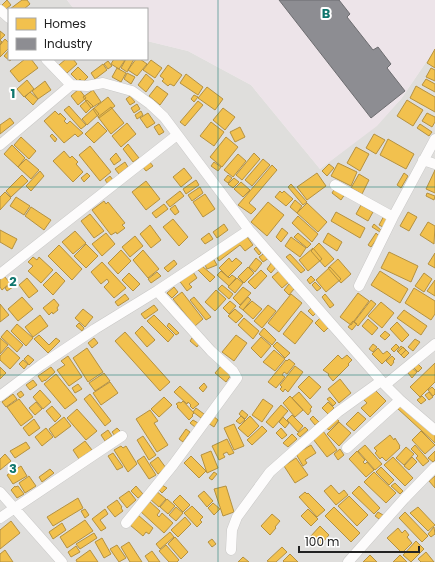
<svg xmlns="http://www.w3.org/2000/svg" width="435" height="562" font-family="Poppins,sans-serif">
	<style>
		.residential { fill: #dfdedc }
		.industrial { fill: #ede4e9 }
		.homes { fill: #f2c14e; stroke: #b49141 }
		.industry { fill: #8d8d92; stroke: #6d6d70 }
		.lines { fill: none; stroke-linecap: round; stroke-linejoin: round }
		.minor-casing { stroke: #c9c8c7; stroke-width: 11 }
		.minor { stroke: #fdfcfc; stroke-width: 10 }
		.grid { fill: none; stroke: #0f766e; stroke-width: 1; stroke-opacity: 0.55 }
		.grid-label { font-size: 13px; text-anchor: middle; font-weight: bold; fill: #0f766e; stroke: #fff; stroke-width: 4; stroke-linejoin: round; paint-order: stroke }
	</style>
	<rect width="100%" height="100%" fill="#f0eeeb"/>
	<path class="residential" d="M0 0H67L74 9H9V59H147V41L188 51 251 85 320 169 376 125 401 99 435 49V562H0Z"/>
	<path class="industrial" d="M67 0H435V49L401 99 377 126 320 169 251 85 188 51 147 41V9H74Z"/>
	<path class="homes" d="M7 0 11 5 6 9 2 5Z
		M22 0H27L30 4 24 9H10Z
		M0 31 5 35 0 40 2 42 0 45Z
		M5 39 9 43V48L0 57V45Z
		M435 49V68L427 63Z
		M9 50V59H12L10 61 4 56Z
		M25 59H31L38 68 19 82 10 71Z
		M66 59H73L77 64 67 73 59 65Z
		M114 59 125 60 119 69 111 64Z
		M126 59H134L127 72 121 68Z
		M136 59H140L147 64 137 76 128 70Z
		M151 60 162 68 155 78 143 70Z
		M108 61 112 66 108 69 104 64Z
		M103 64 107 70 95 79 91 73Z
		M168 65 182 75 174 86 170 84 168 86 162 81 164 79 160 76Z
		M78 67 88 77 83 82 80 79 78 81 71 74Z
		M117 68 126 73 121 82 112 77Z
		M431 68 435 70V81L426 77Z
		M127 73 135 77 131 84 124 79Z
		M146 74 154 81 146 92 138 85Z
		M186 74 203 87 198 95 180 83Z
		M426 79 435 84V92L422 85Z
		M27 80 34 89 24 97 17 89Z
		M45 81 51 90 38 99 32 91Z
		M157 86 168 94 160 105 149 96Z
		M416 86 435 97V112L410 98Z
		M207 87 223 99 215 110 198 98Z
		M79 89 86 98 78 105 71 96Z
		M93 90 101 102 91 108 83 97Z
		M30 92 38 99 33 105 25 97Z
		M194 95 198 97 194 102 191 99Z
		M130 96 135 102 130 105 126 99Z
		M108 97 115 106 99 118 93 109Z
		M87 100 93 106 86 113 80 106Z
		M407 100 423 110 413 126 397 116Z
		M198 101 203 105 185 126 180 122Z
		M137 104 140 109 134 113 131 108Z
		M69 106 86 125 81 129 64 110Z
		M111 107 124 123 111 134 98 117Z
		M94 108 99 114 87 125 82 119Z
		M223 108 235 117 225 130 213 120Z
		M55 111 59 115 60 113 66 119 64 121 67 124 70 121 83 133 78 137 75 134 64 143 44 121Z
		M141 111 143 115 137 119 135 115Z
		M148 113 155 123 147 128 140 118Z
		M427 113 435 117V122L432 127 422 121Z
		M10 118 14 123 0 134V125Z
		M98 122 107 131 94 143 85 134Z
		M211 122 224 132 214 146 200 136Z
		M127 123 136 134 121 147 112 136Z
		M159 124 164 132 159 135 154 127Z
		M420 124 432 132 429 136 417 128Z
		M240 127 245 137 235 142 230 132Z
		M52 134 57 139 55 142 50 136Z
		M374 134 385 140 376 154 366 148Z
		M21 137 36 151 29 159 14 145Z
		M226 137 238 147 222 167 210 157Z
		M388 139 414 154 406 169 380 155Z
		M128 144 139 158 133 162 123 149Z
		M12 145 25 158 18 167 4 154Z
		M90 146 111 172 100 181 79 155Z
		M356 147 369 154 360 171 347 163Z
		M64 151 70 158 72 156 78 162 76 164 83 172 73 182 53 161Z
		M116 153 121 160 114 165 110 159Z
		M254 153 260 159 242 180 236 175Z
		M238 154 246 161 233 177 224 170Z
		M26 159 39 170 31 179 18 167Z
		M263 159 270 165 252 186 245 180Z
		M149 161 153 166 146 171 142 166Z
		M125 162 128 167 119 174 115 169Z
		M214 162 221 167 218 171 211 166Z
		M338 163 357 172 351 186 331 176Z
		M329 164 334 168 327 176 322 171Z
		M272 165 277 170 249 203 256 209 251 214 238 205Z
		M184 168 192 178 181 187 173 177Z
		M435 170V193L426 189Z
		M40 171 44 176 31 191 26 186Z
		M87 173 90 176 84 182 81 178Z
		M317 173 326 186 307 200 297 187Z
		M404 173 408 176 401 188 397 185Z
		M359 174 369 180 362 194 351 188Z
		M22 175 28 181 11 197 6 191Z
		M228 175 232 178 228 183 224 180Z
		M110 176 113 180 108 184 105 180Z
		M234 178 239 182 233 188 228 184Z
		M196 180 199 185 186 194 183 189Z
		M146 181 160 199 146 210 132 192Z
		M241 182 250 190 243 197 234 189Z
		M291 184 307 202 303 205 288 187Z
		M200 187 203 193 192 201 188 195Z
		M335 188 345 194 341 200 332 193Z
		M180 191 184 196 170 207 166 202Z
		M280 191 282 193 284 191 293 199 286 206 275 197Z
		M5 192 11 198 0 210V197Z
		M427 193 435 196 434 200 426 196Z
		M205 194 215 209 203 217 193 202Z
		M16 197 30 206 24 215 10 206Z
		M295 200 302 206 297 213 290 207Z
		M104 201 106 204 108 202 125 223 122 225 125 228 117 234 116 232 111 235 92 210Z
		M268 202 284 215 267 236 251 222Z
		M307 203 327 222 318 232 297 213Z
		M164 204 168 209 156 218 152 213Z
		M175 205 179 212 175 215 170 209Z
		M361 205 373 212 368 221 356 214Z
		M31 207 51 220 44 230 25 216Z
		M336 212 365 228 360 238 331 221Z
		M408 212 417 217 409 231 400 226Z
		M90 214 104 231 94 238 81 221Z
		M385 214 389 216 383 227 379 225Z
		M298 216 318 234 312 242 292 223Z
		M173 219 188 237 179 246 163 227Z
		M428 222 435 226 434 244 420 235Z
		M224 224 228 230 217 238 213 232Z
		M374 224 381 230 380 232 372 227Z
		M150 225 161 240 151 248 140 234Z
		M282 228 288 233 281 242 276 237Z
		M0 230 17 239 12 249 0 242Z
		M75 231 86 243 73 254 62 242Z
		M106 233 115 244 102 256 92 244Z
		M209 233 213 239 205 244 201 239Z
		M298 233 311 244 307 248 294 237Z
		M328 233 342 242 337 251 323 242Z
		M376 233 379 236 371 247 368 245Z
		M245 234 253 245 245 251 240 245 219 261 216 256Z
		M135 236 143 246 130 257 122 247Z
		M291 237 306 248 300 257 285 246Z
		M319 243 334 259 325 267 311 251Z
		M86 244 98 256 86 268 74 256Z
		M59 245 82 269 72 280 48 256Z
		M256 247 261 253 259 255 254 249Z
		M313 248 322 259 308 271 299 260Z
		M121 250 131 261 118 274 108 263Z
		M143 250 159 269 148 278 133 260Z
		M266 252 269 258 263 262 259 257Z
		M389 252 418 266 411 282 381 268Z
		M435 253V268L428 264Z
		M290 254 305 270 301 273 286 257Z
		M33 257 37 260 39 257 53 270 41 283 28 271 33 266 28 262Z
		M213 258 217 265 207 269 204 263Z
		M229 258 232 262 236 258 242 263 228 277 219 268Z
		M256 258 262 263 255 272 249 267Z
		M338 259 351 274 341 283 328 268Z
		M174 260 177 264 168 272 164 268Z
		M102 262 126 288 114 298 104 287 109 282 107 279 101 284 91 272Z
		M272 262 277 266 271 273 267 269Z
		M202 266 215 277 210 282 198 270Z
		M248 267 254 273 244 283 238 277Z
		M330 267 341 279 326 292 316 280Z
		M191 269 197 278 189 284 192 287 187 291 178 279Z
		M261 270 267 276 255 289 248 282Z
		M221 271 229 278 232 275 236 278 229 286 217 275Z
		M279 271 289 282 282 288 272 277Z
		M380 271 408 289 400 303 371 285Z
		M56 272 65 281 53 295 43 285Z
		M157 272 161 276 151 283 148 279Z
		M129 273 140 284 133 291 122 280Z
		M424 273 432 279 424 292 415 286Z
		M4 276 10 283 2 290 0 287V280Z
		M311 276 315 280 310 284 307 280Z
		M27 278 38 291 29 298 19 285Z
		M237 278 243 283 235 293 228 287Z
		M435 280V296L427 291Z
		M315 282 321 288 317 291 312 285Z
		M10 284 13 287 7 291 5 288Z
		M289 284 294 289 289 295 284 290Z
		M222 285 233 294 229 299 218 289Z
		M174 287 178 292 172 298 167 293Z
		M243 287 251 293 240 305 233 298Z
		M414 288 435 301V314L431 320 405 303Z
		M216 290 226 299 215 311 205 302Z
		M182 292 203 319 195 326 173 299Z
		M358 293 369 301 351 325 340 317Z
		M125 294 129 299 118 306 115 302Z
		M291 294 302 303 279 332 268 323Z
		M325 294 334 305 330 308 322 297Z
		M22 297 33 309 18 321 8 309Z
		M194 297 211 317 206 320 190 300Z
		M248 297 251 300 243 310 239 307Z
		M54 299 59 305 57 308 58 310 53 314 52 312 49 315 43 308Z
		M371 300 376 304 358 326 354 322Z
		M230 301 236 306 229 314 223 308Z
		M252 301 262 309 253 319 243 310Z
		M381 302 394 313 382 328 368 316Z
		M0 304 9 315 0 322Z
		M154 305 158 310 145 319 141 314Z
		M268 305 276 311 262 328 254 321Z
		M312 307 317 312 313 316 308 311Z
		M83 309 93 317 85 327 75 318Z
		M235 309 243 316 236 323 228 316Z
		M404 310 427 326 421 335 397 318Z
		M301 311 313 321 295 344 283 334Z
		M40 315 48 326 33 337 25 327Z
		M154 315 174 335 168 342 147 321Z
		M321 317 330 326 324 332 315 323Z
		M244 318 259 331 253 339 238 325Z
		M368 319 378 328 372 335 362 326Z
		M353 321 357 324 352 330 348 327Z
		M397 322 409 335 402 342 390 329Z
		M79 323 84 328 82 331 76 326Z
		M169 323 179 333 176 335 167 326Z
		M17 324 33 338 26 346 11 331Z
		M142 326 155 340 147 347 135 333Z
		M264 328 276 340 272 345 259 334Z
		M7 330 23 345 17 352 1 337Z
		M385 331 390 335 385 340 380 336Z
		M125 332 170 382 160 391 115 341Z
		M39 335 49 345 56 338 60 341 48 353 34 339Z
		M236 335 247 343 234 361 222 352Z
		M261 337 271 346 261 358 251 348Z
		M0 338 8 345 0 354Z
		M94 338 98 343 92 348 88 343Z
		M192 338 199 344 197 347 190 341Z
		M415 339 420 342 413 351 408 347Z
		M277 342 290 353 285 358 273 346Z
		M373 344 377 347 373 352 369 349Z
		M396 344 399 347 394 352 391 349Z
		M401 346 406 350 401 355 397 351Z
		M8 347 20 358 10 369 0 360V356Z
		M403 347 409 353 404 358 398 352Z
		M87 348 103 372 88 382 73 358Z
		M378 348 383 354 387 351 391 355 382 364 372 354Z
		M274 350 285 359 275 371 263 362Z
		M28 355 34 360 29 365 24 359Z
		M338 355 342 359 347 355 352 360 348 364 349 365 333 381 328 375 329 374 323 370Z
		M68 356 82 377 69 386 57 370 65 365 61 361Z
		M392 356 395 359 393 361 394 362 391 366 386 361Z
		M289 359 295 364 287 374 284 372 282 375 285 377 276 388 268 382 286 360 287 361Z
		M23 360 28 364 24 369 19 364Z
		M417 363 422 368 418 372 413 367Z
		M435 363V382L420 397 410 387Z
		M221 366 231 375 226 382 215 373Z
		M295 366 303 372 288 392 285 389 283 392 280 389 282 387 280 385Z
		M0 367 6 373 0 379Z
		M51 367 55 372 45 381V380L42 382 38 376Z
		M412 368 417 372 412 378 408 373Z
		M104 373 110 381 95 391 89 383Z
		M56 374 77 400 65 409 44 384Z
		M309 376 321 387 310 399 298 387Z
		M340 379 351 393 339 403 328 389Z
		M33 380 37 385 30 390 26 385Z
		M110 382 118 393 101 405 93 393Z
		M204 383 207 387 203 392 199 388Z
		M78 384 82 389 75 393 72 388Z
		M180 386 199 404 194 408 193 409 190 406 191 405 188 402 187 404 174 392Z
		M432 387 435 390V394L433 396 428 390Z
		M374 389 386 401 370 417 361 408 367 403 363 399Z
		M40 390 51 402 43 409 33 397Z
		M21 391 24 395 20 398 17 394Z
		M299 392 312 407 310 409 311 411 308 415 292 398Z
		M429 392 433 397 429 400 425 395Z
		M13 394 17 399 6 407 2 402Z
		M90 394 111 421 105 426 84 399Z
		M290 396 303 410 295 417 283 403Z
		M422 396 426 400 421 404 417 400Z
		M164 397 172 405 159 417 151 409Z
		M330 397 336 403 333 406 327 399Z
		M19 399 33 417 21 426 7 407Z
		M263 399 273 406 262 422 252 415Z
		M183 401 194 413 192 415 193 416 189 420 177 407 178 406 176 404 179 402 181 403Z
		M36 402 42 409 35 415 29 408Z
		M328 402 334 408 328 414 322 408Z
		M402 402 435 432V443L397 408Z
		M281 405 288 411 273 428 266 422Z
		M52 406 61 416 55 422 46 411Z
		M196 408 204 414 201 418 193 412Z
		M77 409 97 431 86 440 67 418Z
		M150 410 158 421 154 423 168 445 157 452 136 419Z
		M242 410 248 415 245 419 239 414Z
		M358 412 366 419 354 431 346 424Z
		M292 415 303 426 298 432 287 420Z
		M213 416 218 420 214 427 208 423Z
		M241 416 245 420 240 424 236 421Z
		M250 416 259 426 248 437 238 428Z
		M313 416 319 422 315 425 310 419Z
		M334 416 339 421 329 430 324 426Z
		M64 417 71 426 55 438 49 429Z
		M283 417 289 423 285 428 279 422Z
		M34 419 40 428 29 436 23 428Z
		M193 420 198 423 195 427 190 423Z
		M339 422 351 433 339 446 327 434Z
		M234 424 244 446 234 450 224 428Z
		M262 426 267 431 252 445 247 440Z
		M305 427 308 430 300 437 297 434Z
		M46 428 53 437 42 446 35 437Z
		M117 428 120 431 115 436 112 432Z
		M281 428 287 435 282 439 276 433Z
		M186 429 190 432 183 442 179 439Z
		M108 430 112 436 105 441 101 435Z
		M323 431 337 450 327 457 313 439Z
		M421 431 435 445 425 454 412 440Z
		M292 434 297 439 288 447 283 443Z
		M390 435 394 440 395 438 400 446 399 447 400 448 386 461 382 457 380 459 375 453 377 451 374 448Z
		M143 436 156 455 149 460 137 440Z
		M227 439 234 453 229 455 227 452 223 454 225 457 219 460 212 446Z
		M85 441 92 450 79 459 73 450Z
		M26 442 30 448 15 458 10 451Z
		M311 445 316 453 305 460 307 463 303 466 296 454Z
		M365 445 382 464 375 470 358 451Z
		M415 445 429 461 423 466 416 458 418 456 411 449Z
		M121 446 123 448 126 446 137 464 128 472 114 450Z
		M406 447 414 454 404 465 396 458Z
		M340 449 344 455 338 460 334 454Z
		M211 451 218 468 207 473 201 455Z
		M357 451 365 460 363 462 365 464 367 462 374 470 366 477 349 459Z
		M435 451V460L433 462 428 458Z
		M113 453 123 467 117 470 108 456Z
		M5 454 11 461 0 470V459Z
		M144 456 156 475 149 479 137 461Z
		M191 456 206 471 199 478 184 463Z
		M158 457 166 468 158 474 150 463Z
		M393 457 413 478 405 486 384 465Z
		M412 457 417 462 409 470 404 466Z
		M296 458 308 475 295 483 284 466Z
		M21 466 27 476 13 484 7 475Z
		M381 467 394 480 389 485 376 472Z
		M50 469 54 473 42 482 39 477Z
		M214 472 217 474 212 480 209 478Z
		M374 472 396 493 386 503 364 482Z
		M29 476 36 486 25 493 19 483Z
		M435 476V488L429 481Z
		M395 483 403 491 400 494 391 486Z
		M162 485 167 488 162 493 158 489Z
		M331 485 339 494 344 490 348 495 336 505 324 491Z
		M15 486V487L18 486 24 494 17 498 11 490Z
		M136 486 143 494 138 498 131 491Z
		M226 486 234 512 223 516 214 489Z
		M359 486 380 508 374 514 352 493Z
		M129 491 136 500 127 508 119 498Z
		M156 491 166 499 159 507 150 499Z
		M204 491 213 501 207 507 198 496Z
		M305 492 307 494 308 493 325 510 317 517 299 497Z
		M180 495 190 505 183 512 173 502Z
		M349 496 368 515 357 526 338 506Z
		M78 498 83 508 53 526 47 517Z
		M167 499 175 506 168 514 160 507Z
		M117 500 122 507 121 508 123 511 115 517 107 507Z
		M149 501 160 511 157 515 159 517 162 513 173 523 164 533 140 511Z
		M213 503 220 509 214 515 208 508Z
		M192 506 203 517 200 520 202 522 197 527 184 513Z
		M176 507 183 513 176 521 169 515Z
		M334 507 360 533 351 542 325 516Z
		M418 507 435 525 428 531 410 513Z
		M85 509 89 515 85 518 81 511Z
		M105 509 108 514 100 520 106 528 101 531 92 519Z
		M308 509 318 519 311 526 301 516Z
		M378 512 383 515 379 519 375 516Z
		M405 512 428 536 422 542 399 518Z
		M272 514 280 521 275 527 276 528 270 535 261 526Z
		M138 515 153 528 149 534 146 532 143 536 130 525Z
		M185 517 191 524 178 537 171 530Z
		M85 520 93 531 67 548 60 537Z
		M11 521 20 533 0 549V530Z
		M62 523 66 530 53 539 49 532Z
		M320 526 329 535 323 542 324 544 319 546 310 537Z
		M434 527 435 534 431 537 428 534Z
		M398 528 402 533 405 530 409 535 407 537 412 543 402 553 387 538Z
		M170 532 174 537 160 549 156 544Z
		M94 533 97 538 80 549 76 544Z
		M175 537 188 552 181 559 168 544Z
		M102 538 111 554 104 558 95 542Z
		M212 539 216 544 212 547 208 542Z
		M416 541 424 549 411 562 403 555Z
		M129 542 142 562H130L121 547Z
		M117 545 126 558 119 562 110 549Z
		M166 545 179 560 177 562H169L159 551Z
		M76 546 80 552 71 557 68 552Z
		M282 547 287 552 276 562H269L267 561Z
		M5 550 13 562H0V554Z
		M90 550 98 562H77L76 560Z
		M152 551 160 562H149L145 556Z
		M426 552 434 562H421L418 559Z
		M290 554 298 562H284L283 561Z
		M370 555 377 562H363Z
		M400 555 407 562H393Z
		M243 557 249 562H238Z"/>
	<path class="industry" d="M279 0H339L350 14 347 17 373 50 378 47 391 64 387 68 405 91 371 118Z"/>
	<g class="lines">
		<g class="minor-casing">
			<path id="minor" d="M0 10 9 18
				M46 59 71 85 87 86 103 83 132 91 150 104 164 117 249 230 385 385 400 400 435 430
				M0 145 71 85
				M423 160 435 164
				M335 185 393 217
				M0 274 177 135
				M359 286 393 217 435 139
				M385 385 435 344
				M0 396 41 365 95 329 157 291 249 230
				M347 448 400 400
				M0 492 62 562
				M0 518 122 436
				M126 523 173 465 237 378 233 371 211 351 157 291
				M231 550 232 530 237 517 270 472 338 412 381 381
				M348 562 404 499 435 467"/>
		</g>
		<use href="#minor" class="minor"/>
	</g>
	<path class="grid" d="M218 0V562M0 187H435M0 375H435"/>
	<g class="grid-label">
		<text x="326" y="18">B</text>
		<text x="13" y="98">1</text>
		<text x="13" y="286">2</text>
		<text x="13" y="473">3</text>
	</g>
	<rect x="8" y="8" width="140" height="52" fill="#ffffff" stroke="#a7a7a7"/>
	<rect x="16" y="18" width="20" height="12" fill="#f2c14e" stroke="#a7a7a7"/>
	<text x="44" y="28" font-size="12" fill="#222222">Homes</text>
	<rect x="16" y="38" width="20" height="12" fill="#8d8d92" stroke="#a7a7a7"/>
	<text x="44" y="48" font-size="12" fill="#222222">Industry</text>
	<path d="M299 546v6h120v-6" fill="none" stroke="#222222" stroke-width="2"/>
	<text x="305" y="546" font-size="12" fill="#222222" stroke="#ffffff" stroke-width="3" paint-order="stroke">100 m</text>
</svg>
